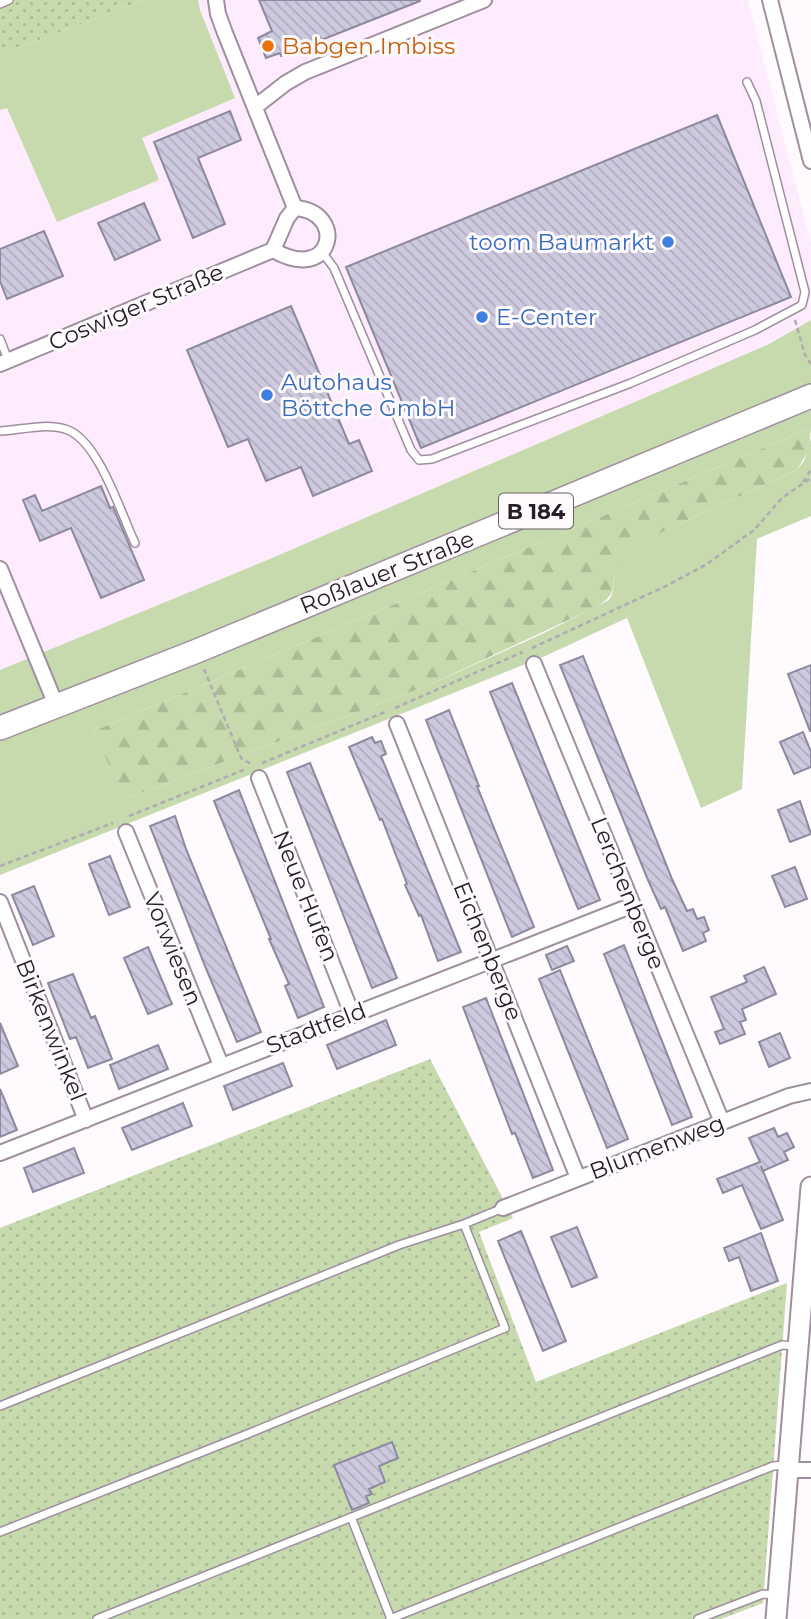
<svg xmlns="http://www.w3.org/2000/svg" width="811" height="1619" font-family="Montserrat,sans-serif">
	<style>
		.built { fill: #feebfe }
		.green { fill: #c6daad }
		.forest { fill: url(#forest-firs) }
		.garden { fill: url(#garden-dots) }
		.building { fill: url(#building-back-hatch); stroke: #8d899e; stroke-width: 2 }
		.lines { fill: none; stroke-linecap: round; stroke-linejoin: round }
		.lane-casing { stroke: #9f8f9f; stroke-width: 10 }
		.street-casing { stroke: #9f8f9f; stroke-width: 18 }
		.secondary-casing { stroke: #9f8f9f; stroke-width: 23 }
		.primary-casing { stroke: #9f8f9f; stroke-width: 26 }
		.path { stroke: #b0abb0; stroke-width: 2.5; stroke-dasharray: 5 3.5; stroke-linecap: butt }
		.lane { stroke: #fff; stroke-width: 7 }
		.street { stroke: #fff; stroke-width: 14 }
		.secondary { stroke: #fff; stroke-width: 19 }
		.primary { stroke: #fff; stroke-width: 23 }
		.food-dot { fill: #e8710a; stroke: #fefafe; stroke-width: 2.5 }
		.shop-dot { fill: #3f7fe0; stroke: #fefafe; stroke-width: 2.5 }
		.labels { text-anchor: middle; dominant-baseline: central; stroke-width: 6; stroke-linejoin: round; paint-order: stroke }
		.shield { fill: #fefafe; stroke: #666166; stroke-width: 2 }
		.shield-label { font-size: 21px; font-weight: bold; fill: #251f25 }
		.food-label { font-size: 23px; fill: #c56008; stroke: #fefafe; text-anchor: start }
		.shop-label { font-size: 23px; fill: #366cbe; stroke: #fefafe; text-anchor: start }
		.street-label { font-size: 23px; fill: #251f25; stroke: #fefafe }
	</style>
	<defs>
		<pattern id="forest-firs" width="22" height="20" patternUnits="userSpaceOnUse" patternTransform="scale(1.75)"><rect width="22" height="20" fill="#c6daad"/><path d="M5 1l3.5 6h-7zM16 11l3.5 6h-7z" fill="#aabb95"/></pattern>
		<pattern id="garden-dots" width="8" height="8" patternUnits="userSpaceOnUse" patternTransform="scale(1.75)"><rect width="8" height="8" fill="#c6daad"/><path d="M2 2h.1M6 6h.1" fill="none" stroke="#aabb95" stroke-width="1.8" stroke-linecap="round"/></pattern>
		<pattern id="building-back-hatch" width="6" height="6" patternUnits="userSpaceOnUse" patternTransform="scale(1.75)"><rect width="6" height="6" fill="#cdcadf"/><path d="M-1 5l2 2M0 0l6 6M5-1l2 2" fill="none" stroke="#b0adbf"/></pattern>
	</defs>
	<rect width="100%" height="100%" fill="#fefafe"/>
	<path class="built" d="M198 0H748L811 244V320L769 344 265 561 0 670V110L7 107 57 222 158 180 142 138 235 98 200 10Z"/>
	<path class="green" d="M144 0H198L200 10 235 98 142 138 159 180 57 222 7 108 0 110V55Z
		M811 320V428L94 731 130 797 427 686 542 634 609 600C615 591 612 582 616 573 624 554 651 539 668 529L797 470 804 461 811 439V516L757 539 742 789 701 808 627 618 543 657 0 875V670L265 561 769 344Z"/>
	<path class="forest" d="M811 428 809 449 797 470 668 529C651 539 631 551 620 567 606 585 623 591 596 607L427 686 130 797 122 794 94 731Z"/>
	<path class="garden" d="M0 0H144L0 55Z
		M430 1059 513 1218 479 1232 536 1382 787 1283 763 1603 721 1619H0V1228Z"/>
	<path class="building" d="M259 0H420V1L281 56 280 53 266 58 258 38 272 31Z
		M230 111 241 140 198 158 225 224 193 238 154 142Z
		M717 115 791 297 421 448 346 267Z
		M144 203 160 240 115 260 98 223Z
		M44 231 63 276 7 299 0 281V249Z
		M291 306 349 444 359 440 372 471 313 496 301 467 266 481 248 439 228 447 187 350Z
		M101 486 110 508 113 507 144 580 101 598 71 528 40 541 23 500 35 495 42 511Z
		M583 656 672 879 687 911 693 909 697 919 704 917 709 930 703 933 706 941 683 951 665 907 661 909 648 880 560 665Z
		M811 665V731H810L788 674Z
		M512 683 600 900 578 909 490 692Z
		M449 710 479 786H477L534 927 512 937 426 720Z
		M803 732 811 752V767L794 774 780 742Z
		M372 737 375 743 381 741 386 754 381 756 461 952 438 961 421 915 419 916 405 885 407 884 382 819 380 820 349 747Z
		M310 763 397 978 372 988 287 772Z
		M239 790 324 1007 298 1018 285 986 289 984 269 939H271L214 801Z
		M800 801 811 834 790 842 778 810Z
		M175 816 186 849 261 1032 237 1042 205 966 150 826Z
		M110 856 130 907 109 915 89 864Z
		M795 867 807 899 785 907 772 876Z
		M34 886 54 936 33 945 12 895Z
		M624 945 692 1117 672 1125 604 954Z
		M567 946 574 961 552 970 546 955Z
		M148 947 172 1004 148 1014 124 958Z
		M764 967 776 994 742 1009 746 1020 740 1022 745 1034 720 1044 715 1032 724 1029 711 997 747 982 744 976Z
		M560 970 628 1139 607 1148 539 979Z
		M73 974 91 1018 95 1016 112 1059 88 1068 76 1037 70 1039 48 983Z
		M486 998 553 1170 533 1178 515 1133 512 1134 463 1007Z
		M386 1020 396 1045 337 1069 327 1045Z
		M0 1023 18 1066 0 1074Z
		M780 1033 790 1058 769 1067 759 1042Z
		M158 1045 168 1069 119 1089 110 1065Z
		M283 1063 292 1086 233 1110 224 1086Z
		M0 1089 17 1130 0 1137Z
		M183 1103 192 1126 132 1150 122 1128Z
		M774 1128 778 1137 787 1133 794 1147 784 1152 788 1160 763 1171 761 1166 783 1220 761 1229 742 1185 723 1193 717 1179 760 1162 749 1138Z
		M74 1148 84 1173 33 1192 24 1168Z
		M577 1227 597 1277 572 1287 551 1237Z
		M521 1231 566 1341 543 1351 498 1241Z
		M761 1233 778 1281 751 1291 739 1257 729 1261 724 1248Z
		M392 1442 398 1458 379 1466 385 1482 369 1489 372 1494 366 1496 369 1503 352 1510 334 1465Z"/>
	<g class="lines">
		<g class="lane-casing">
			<path id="lane" d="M0 4 9 0
				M322 252 334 268 411 450 419 460 432 459 631 383 755 330 802 305 805 292 756 101 747 82
				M0 339 8 360
				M0 431C20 430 45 423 65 429 98 438 121 514 135 543
				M0 1406 399 1245 464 1224 503 1208
				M351 1517 391 1619
				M0 1532 245 1435 505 1328 464 1224
				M97 1619 782 1345 797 1346
				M390 1619 773 1466 787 1465
				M698 1619 763 1594 776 1595"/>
		</g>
		<g class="street-casing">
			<path id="street" d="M216 0 218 14 225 33 295 208
				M770 0 811 161
				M255 107 286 83 305 72 484 0
				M295 208C347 211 334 285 273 250L287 218Z
				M0 364 273 250
				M0 569 56 705
				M534 664 722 1122
				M397 724 578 1178
				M259 778 352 1014
				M126 832 221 1065
				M0 902 86 1120
				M0 1153 633 905
				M503 1208 789 1096 811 1091
				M788 1470H811"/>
		</g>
		<g class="secondary-casing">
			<path id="secondary" d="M776 1619 811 1187"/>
		</g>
		<g class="primary-casing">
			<path id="primary" d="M0 728 197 651 811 396"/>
		</g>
		<path class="path" d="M795 320 805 355 811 364
			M803 482 811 470
			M532 648 666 586 707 564 754 530 782 498 811 478
			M204 669 241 758 251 764
			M395 708 523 652
			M262 763 385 712
			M129 816 246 769
			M0 866 113 823"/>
		<use href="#lane" class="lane"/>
		<use href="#street" class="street"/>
		<use href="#secondary" class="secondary"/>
		<use href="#primary" class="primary"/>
	</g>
	<circle class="food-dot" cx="268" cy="46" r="7"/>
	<g class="shop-dot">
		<circle cx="668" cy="242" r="7"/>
		<circle cx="482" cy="317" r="7"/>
		<circle cx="267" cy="395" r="7"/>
	</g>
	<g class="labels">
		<rect class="shield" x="499" y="493.5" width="74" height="35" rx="5"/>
		<g class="shield-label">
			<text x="536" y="511">B 184</text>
		</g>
		<g class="food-label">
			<text x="282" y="46">Babgen Imbiss</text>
		</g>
		<g class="shop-label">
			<text x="654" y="242" text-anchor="end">toom Baumarkt</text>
			<text x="496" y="317">E-Center</text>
			<text x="281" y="382">Autohaus<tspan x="281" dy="26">Böttche GmbH</tspan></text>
		</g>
		<g class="street-label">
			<text transform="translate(136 307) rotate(-23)">Coswiger Straße</text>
			<text transform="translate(387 572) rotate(-22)">Roßlauer Straße</text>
			<text transform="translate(628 893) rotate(68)">Lerchenberge</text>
			<text transform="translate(306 896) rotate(68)">Neue Hufen</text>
			<text transform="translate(173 949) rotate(68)">Vorwiesen</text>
			<text transform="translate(488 951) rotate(68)">Eichenberge</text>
			<text transform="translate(316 1028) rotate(-21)">Stadtfeld</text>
			<text transform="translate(51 1030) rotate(68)">Birkenwinkel</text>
			<text transform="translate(657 1147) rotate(-21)">Blumenweg</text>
		</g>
	</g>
</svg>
